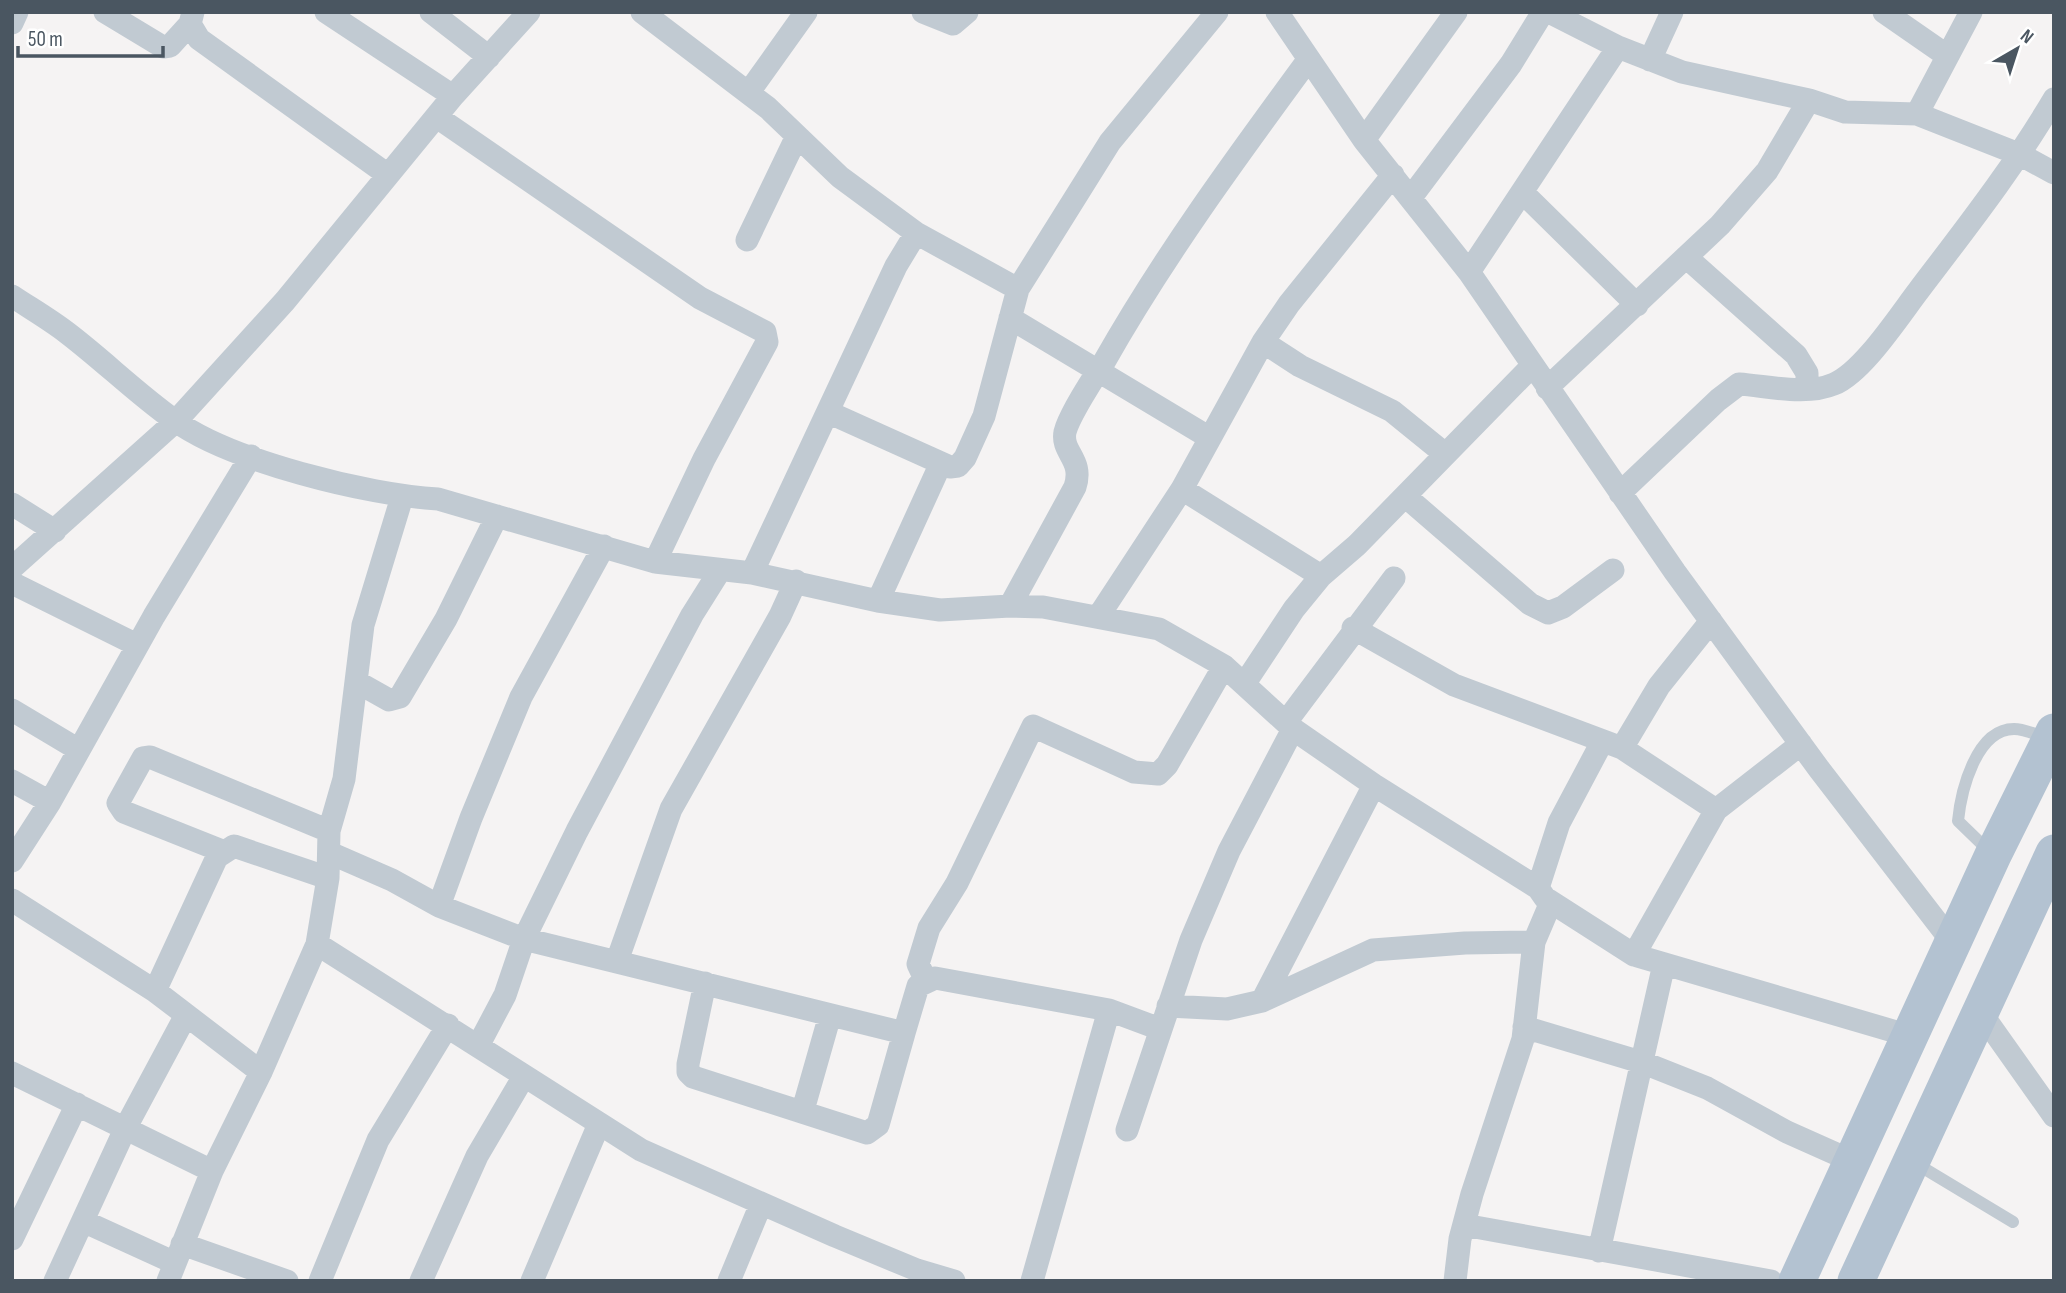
<svg xmlns="http://www.w3.org/2000/svg" width="2066" height="1293" font-family="'Sofia Sans Condensed',sans-serif">
	<style>
		.lines { fill: none; stroke-linecap: round; stroke-linejoin: round }
		.lane { stroke: #c1cad2; stroke-width: 12 }
		.street { stroke: #c1cad2; stroke-width: 23 }
		.primary { stroke: #b3c2d1; stroke-width: 37 }
	</style>
	<rect width="100%" height="100%" fill="#f5f3f3"/>
	<g class="lines">
		<path class="lane" d="M1990 852 1958 821C1961 791 1976 729 2014 729 2025 729 2037 735 2046 738
			M1915 1163 2013 1222"/>
		<path class="street" d="M105 12 163 47 170 46 190 24
			M193 12 190 24 199 39 388 175
			M326 12 453 96
			M431 12 489 57
			M642 12 768 108 840 177 916 233
			M923 12 953 24 967 12
			M1277 12 1364 140 1469 272 1675 572 1819 769 1953 943
			M1549 12 1618 47 1682 72 1809 100 1845 112 1917 114 2021 155 2054 173
			M1884 12 1946 55
			M12 23 17 12
			M1650 60 1672 12
			M749 92 806 12
			M1917 114 1971 12
			M437 117 700 298 765 332 767 342 704 459 655 562
			M1364 140 1456 12
			M1523 193 1637 305
			M1412 196 1511 64 1543 12
			M747 240 797 136
			M1686 257 1796 355 1807 373V389
			M1469 272 1618 47
			M12 296C30 308 49 319 66 332 103 360 136 393 174 420 230 461 368 495 438 499L655 562 752 573 878 601 940 610 1010 606 1043 607 1159 629 1224 666 1293 729 1374 785 1538 888 1545 898 1634 955 1910 1036
			M1010 318 1210 438
			M1263 342 1300 366 1392 411 1445 454
			M1547 388 1720 225 1767 171 1809 100
			M830 413 950 467 958 466 965 458 984 416 1018 289 1110 142 1217 12
			M1182 489 1321 576
			M1620 493 1718 400 1739 384C1768 386 1806 396 1834 384 1863 372 1899 316 1919 290 1966 228 2014 167 2054 99
			M1405 496 1530 604 1548 613 1563 607 1613 570
			M12 504 55 531
			M12 568 176 421 285 301 453 96 529 12
			M752 573 896 266 916 233 1018 289
			M12 583 137 645
			M878 601 941 463
			M1010 606 1075 487C1084 459 1061 453 1065 432 1069 416 1094 377 1104 362 1164 256 1236 158 1308 60
			M1098 617 1182 489 1263 342 1289 304 1393 175
			M1353 628 1454 685 1622 748 1716 810
			M357 682 389 700 400 697 446 619 497 516
			M1245 683 1294 609 1321 576 1357 545 1532 366
			M12 710 79 750
			M1286 722 1394 578
			M1622 748 1659 686 1711 621
			M12 781 50 802
			M222 851 124 812 118 803 143 758 150 757 329 831
			M330 853 392 880 439 906 524 939 904 1033 918 986 935 978 1109 1010 1160 1029
			M12 861 50 802 154 616 251 456
			M1538 888 1559 823 1602 742
			M12 900 155 991 261 1072
			M439 906 471 818 521 697 604 546
			M317 944 641 1150 835 1236 917 1270 954 1281
			M1634 955 1716 810 1801 744
			M617 961 671 809 780 616 796 581
			M926 981 918 964 929 928 957 883 1033 726 1134 772 1158 774 1167 765 1224 666
			M705 983 688 1064V1072L693 1077 867 1133 878 1125 904 1033
			M155 991 217 857 234 846 328 878
			M1262 1001 1374 785
			M1168 1006 1227 1009 1262 1001 1373 950 1465 943 1534 942
			M1979 1010 2054 1116
			M1524 1027 1644 1063 1707 1088 1787 1132 1852 1161
			M478 1046 505 995 524 939 577 831 692 615 719 572
			M12 1073 212 1171
			M803 1110 830 1015
			M1127 1130 1191 940 1229 851 1293 729
			M83 1221 175 1263
			M1464 1225 1771 1281
			M12 1239 77 1104
			M182 1244 287 1281
			M1599 1251 1664 964
			M55 1281 126 1127 186 1015
			M168 1281 212 1171 261 1072 317 944 328 878 329 831 344 779 363 625 402 497
			M320 1281 378 1140 448 1025
			M421 1281 477 1156 524 1076
			M532 1281 599 1124
			M729 1281 761 1204
			M1032 1281 1109 1010
			M1455 1281 1460 1239 1472 1194 1523 1039 1534 942 1551 902"/>
		<path class="primary" d="M1797 1281 1993 855 2054 732
			M1856 1281 2054 853"/>
	</g>
	<rect width="2066" height="1293" fill="none" stroke="#4a5661" stroke-width="28"/>
	<g transform="translate(2017 49) rotate(39)" stroke="#ffffff" stroke-width="5" paint-order="stroke">
	<path d="M0-5L12 26L0 18L-12 26Z" fill="#4a5661"/>
	<text y="-10" font-size="19" font-weight="bold" text-anchor="middle" fill="#4a5661">N</text>
	</g>
	<path d="M18 46v10h145v-10" fill="none" stroke="#4a5661" stroke-width="3.5"/>
	<text x="28" y="46" font-size="21" fill="#4a5661" stroke="#ffffff" stroke-width="5" paint-order="stroke">50 m</text>
</svg>
